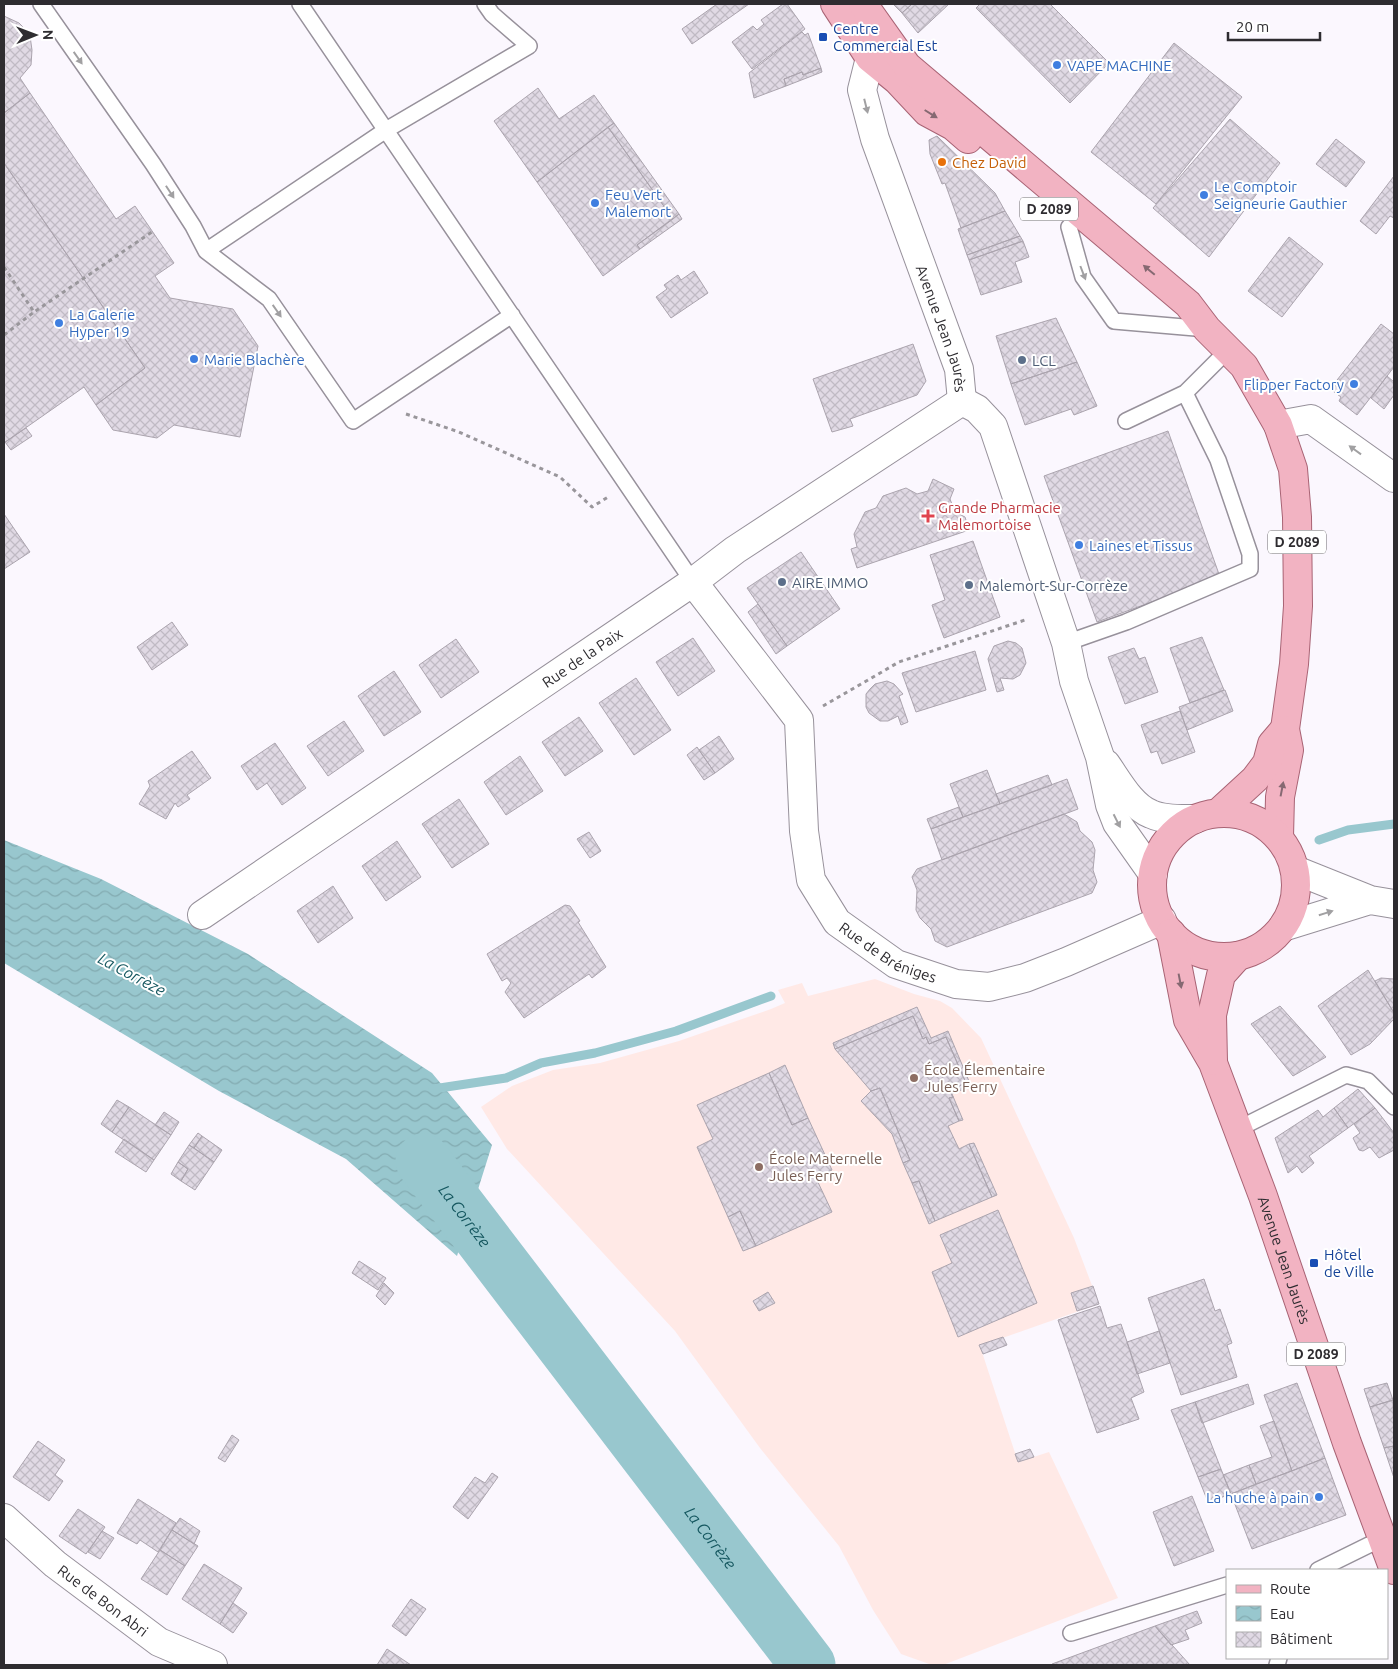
<svg xmlns="http://www.w3.org/2000/svg" width="1398" height="1669" font-family="Ubuntu,sans-serif">
	<style>
		.education { fill: #ffe9e6 }
		.water { fill: url(#water-waves) }
		.lines { fill: none; stroke-linecap: round; stroke-linejoin: round }
		.stream { stroke: #98c7ce; stroke-width: 9 }
		.river { stroke: #98c7ce; stroke-width: 55 }
		.building { fill: url(#building-cross-hatch); stroke: #aba4ae }
		.lane-casing { stroke: #97919b; stroke-width: 18 }
		.street-casing { stroke: #97919b; stroke-width: 30 }
		.secondary-casing { stroke: #97919b; stroke-width: 30 }
		.primary-casing { stroke: #a86374; stroke-width: 30 }
		.path { stroke: #99969b; stroke-width: 3; stroke-dasharray: 4 4; stroke-linecap: butt }
		.lane { stroke: #fff; stroke-width: 15 }
		.street { stroke: #fff; stroke-width: 28 }
		.secondary { stroke: #fff; stroke-width: 28 }
		.primary { stroke: #f2b3c2; stroke-width: 28 }
		.oneway { fill: #a1a0a2 }
		.oneway2 { fill: #866972 }
		.transit-dot { fill: #1a4fb4; stroke: #fff; stroke-width: 2 }
		.shop-dot { fill: #3f7fe0; stroke: #fff; stroke-width: 2 }
		.food-dot { fill: #e8710a; stroke: #fff; stroke-width: 2 }
		.service-dot { fill: #5c6f8a; stroke: #fff; stroke-width: 2 }
		.health-dot { fill: #e0444e; stroke: #fff; stroke-width: 2 }
		.education-dot { fill: #8d6e63; stroke: #fff; stroke-width: 2 }
		.labels { text-anchor: middle; dominant-baseline: central; stroke-width: 4; stroke-linejoin: round; paint-order: stroke }
		.shield { fill: #fff; stroke: #6d6b6e; stroke-width: 1 }
		.shield-label { font-size: 14px; font-weight: bold; fill: #2e2c30 }
		.transit-label { font-size: 15px; fill: #164399; stroke: #fff; text-anchor: start }
		.shop-label { font-size: 15px; fill: #366cbe; stroke: #fff; text-anchor: start }
		.food-label { font-size: 15px; fill: #c56008; stroke: #fff; text-anchor: start }
		.street-label { font-size: 15px; fill: #2e2c30; stroke: #fff }
		.service-label { font-size: 15px; fill: #4e5e75; stroke: #fff; text-anchor: start }
		.health-label { font-size: 15px; fill: #be3a42; stroke: #fff; text-anchor: start }
		.education-label { font-size: 15px; fill: #785e54; stroke: #fff; text-anchor: start }
		.water-label { font-size: 16px; font-style: italic; fill: #165860; stroke: #fff }
	</style>
	<defs>
		<pattern id="water-waves" width="16" height="10" patternUnits="userSpaceOnUse" patternTransform="scale(1.25)"><rect width="16" height="10" fill="#98c7ce"/><path d="M0 5q4-4 8 0t8 0" fill="none" stroke="#83abb1"/></pattern>
		<pattern id="building-cross-hatch" width="8" height="8" patternUnits="userSpaceOnUse" patternTransform="scale(1.25)"><rect width="8" height="8" fill="#e0d9e4"/><path d="M0 0l8 8M0 8l8-8" fill="none" stroke="#c0bac4"/></pattern>
	</defs>
	<rect width="100%" height="100%" fill="#fbf7fe"/>
	<path class="education" d="M875 979 914 994 940 1001 952 1008 981 1038 1074 1238 1099 1304 980 1346 1018 1462 1049 1452 1118 1598 943 1665H932L901 1654 873 1610 839 1546 760 1448 675 1331 507 1149 481 1107 512 1086 553 1070 600 1063 679 1041 771 1009 785 1003 778 990 802 983 808 996Z"/>
	<path class="water" d="M4 840 101 879 248 954 432 1073 492 1145 457 1256 346 1159 219 1091 4 963Z"/>
	<g class="lines">
		<path class="stream" d="M1319 840 1348 830 1394 824
			M433 1089 506 1078 541 1063 595 1053 676 1031 771 996"/>
		<path class="river" id="s1" d="M423 1161 808 1665"/>
	</g>
	<path class="building" d="M717 4H749L692 44 682 29Z
		M783 4H787L805 29 752 69 732 42 753 26 757 30 764 24 761 20Z
		M893 4H912L902 13Z
		M912 4H949L918 33 902 13Z
		M980 4H1050L1109 63 1070 103 976 8Z
		M4 16 19 23 25 29 30 36 32 50 31 65 20 78 30 93 4 113Z
		M802 32 805 35 808 33 821 68 803 75 802 72 784 79 786 86 754 98 749 73Z
		M1174 43 1242 97 1156 204 1091 152Z
		M821 68 822 72 786 86 784 79 802 72 803 75Z
		M538 88 559 119 594 95 614 123 537 182 494 121Z
		M30 93 116 219 135 206 174 263 155 276 170 298 233 309 258 346 240 437 174 425 157 438 113 430 96 405 145 368 4 163V113Z
		M1230 119 1280 163 1209 257 1153 208Z
		M614 123 679 214 673 219 608 127Z
		M608 127 673 219 637 245 640 249 603 276 537 182Z
		M937 136 995 193 1005 211 961 228 945 183 942 184 930 154 929 140Z
		M1336 139 1365 162 1346 187 1316 164Z
		M4 163 145 368 96 405 84 387 4 443Z
		M1394 176V218L1390 216 1376 234 1360 221Z
		M1005 211 1020 236 967 255 958 229Z
		M679 214 682 219 640 249 637 245Z
		M1020 236 1023 241 969 260 967 255Z
		M1289 237 1323 264 1282 317 1248 291Z
		M1023 241 1029 257 1015 262 1022 282 981 295 969 260Z
		M694 271 708 293 671 318 656 297 667 289 664 285 678 275 681 280Z
		M1056 318 1077 362 1011 384 996 336Z
		M1381 324 1394 334V367L1357 415 1339 401 1341 397 1330 389Z
		M913 344 926 381 917 395 850 419 853 426 832 432 813 379Z
		M1077 362 1097 406 1074 415 1071 409 1025 425 1011 384Z
		M1387 376 1394 382V395L1384 409 1371 398Z
		M26 428 32 436 11 450 5 442Z
		M1168 431 1220 577 1097 622 1044 476Z
		M933 479 954 489 950 499 955 512 965 517 969 530 857 568 851 549 857 547 854 534 865 512 876 508 883 496 906 488 917 494 928 491Z
		M4 514 30 552 4 569Z
		M973 541 1000 617 944 638 932 605 945 600 930 555Z
		M801 552 840 609 787 646 747 588Z
		M758 604 787 646 776 654 748 612Z
		M172 622 188 645 152 670 137 647Z
		M1202 637 1224 690 1190 703 1170 648Z
		M693 638 715 671 678 696 656 662Z
		M456 639 479 672 441 698 419 665Z
		M1008 641 1016 643 1022 648 1026 663 1020 675 1013 679 1000 678 1004 690 997 692 988 659 994 646Z
		M1134 648 1139 659 1145 657 1158 692 1125 704 1108 657Z
		M975 651 986 690 916 712 902 673Z
		M394 671 421 712 384 736 358 696Z
		M636 678 671 730 634 755 599 703Z
		M887 681 894 684 903 694 899 696 908 722 901 725 898 716 888 721H880L869 713 866 707V694L870 689 875 684Z
		M1225 690 1233 711 1187 730 1179 707Z
		M1180 711 1195 752 1162 764 1157 751 1151 753 1141 725Z
		M579 717 603 751 565 776 542 742Z
		M344 721 364 751 328 776 307 746Z
		M719 736 734 759 715 773 699 750Z
		M275 743 306 788 282 805 267 783 257 790 241 766Z
		M697 747 715 773 704 780 687 755Z
		M192 751 211 778 187 795 190 799 178 807 175 803 166 819 139 804 150 786 148 781Z
		M520 756 543 791 506 815 484 782Z
		M987 770 1000 804 963 817 950 784Z
		M1048 775 1052 785 1000 804 996 794Z
		M1067 779 1078 809 942 860 931 829Z
		M459 799 489 844 452 868 422 824Z
		M959 807 963 817 931 829 927 819Z
		M1064 814 1077 822 1080 831 1092 842 1095 850 1093 870 1097 882 1092 893 947 947 935 941 931 929 920 918 916 910 917 890 912 877 917 869Z
		M589 832 601 851 590 858 577 839Z
		M397 841 421 877 386 901 362 866Z
		M333 886 353 918 318 943 297 911Z
		M565 905 570 906 580 921 578 922 606 967 592 978 589 974 524 1018 505 992 511 983 507 978 502 981 487 954Z
		M1368 970 1394 1013V1019L1370 1044 1351 1055 1318 1006Z
		M1381 978 1394 979V1013L1375 981Z
		M1280 1006 1326 1057 1293 1076 1251 1024Z
		M917 1007 931 1038 948 1031 971 1086 952 1094 963 1120 959 1121 949 1098 953 1097 949 1090 966 1083 946 1037 929 1044 926 1037 923 1039 913 1016 835 1049 833 1043Z
		M913 1016 923 1039 926 1037 929 1044 946 1037 966 1083 949 1090 953 1097 949 1098 959 1121 948 1126 959 1149 969 1144 992 1197 935 1221 919 1181 912 1183 903 1163 910 1160 880 1088 871 1091 835 1049Z
		M785 1065 808 1118 792 1125 769 1073Z
		M769 1073 792 1125 808 1118 832 1170 816 1178 832 1212 756 1246 740 1211 728 1217 697 1147 713 1139 697 1105Z
		M880 1088 910 1160 903 1163 892 1134 861 1101 871 1091Z
		M1358 1089 1375 1108 1348 1128 1334 1108Z
		M117 1100 129 1107 112 1132 101 1124Z
		M129 1107 171 1135 154 1160 112 1132Z
		M1334 1108 1348 1128 1309 1156 1314 1163 1302 1173 1297 1166 1288 1173 1275 1138 1318 1110 1323 1117Z
		M1375 1108 1394 1133V1150L1379 1158 1370 1147 1363 1151 1359 1150 1353 1138 1360 1133 1354 1124Z
		M164 1112 179 1122 171 1135 155 1125Z
		M198 1133 202 1136 194 1148 189 1145Z
		M202 1136 222 1150 214 1162 194 1148Z
		M124 1139 154 1160 146 1172 115 1152Z
		M974 1143 997 1195 992 1197 969 1144Z
		M189 1145 214 1162 195 1190 181 1181 188 1169 178 1162Z
		M178 1162 188 1169 181 1181 171 1174Z
		M919 1181 935 1221 929 1224 912 1183Z
		M998 1210 1037 1303 958 1337 932 1272 952 1263 940 1235Z
		M740 1211 756 1246 743 1251 728 1217Z
		M359 1261 386 1278 378 1290 352 1273Z
		M1204 1279 1215 1311 1220 1309 1232 1343 1227 1345 1237 1377 1181 1395 1148 1298Z
		M384 1283 394 1293 385 1305 376 1296Z
		M1093 1286 1099 1304 1077 1311 1071 1293Z
		M768 1292 775 1303 759 1311 753 1301Z
		M1100 1306 1107 1328 1121 1324 1144 1392 1131 1398 1139 1419 1097 1433 1058 1320Z
		M1159 1331 1170 1363 1137 1374 1127 1342Z
		M1003 1337 1007 1345 983 1354 979 1345Z
		M1297 1383 1325 1458 1292 1471 1264 1395Z
		M1387 1383 1393 1400 1370 1407 1364 1389Z
		M1248 1384 1254 1404 1202 1423 1195 1402Z
		M1393 1400 1394 1446 1384 1448 1370 1407Z
		M1195 1402 1221 1469 1198 1477 1171 1410Z
		M1274 1421 1292 1471 1256 1484 1249 1465 1272 1457 1260 1426Z
		M232 1435 239 1440 225 1462 218 1458Z
		M38 1441 65 1460 55 1475 63 1481 49 1501 13 1477Z
		M1394 1446V1478L1384 1448Z
		M1030 1449 1034 1457 1018 1462 1015 1454Z
		M1325 1458 1346 1515 1252 1549 1231 1494Z
		M1249 1465 1256 1484 1231 1494 1223 1475Z
		M1221 1469 1231 1494 1208 1502 1198 1477Z
		M492 1473 498 1477 468 1519 453 1507 475 1477 485 1483Z
		M1192 1496 1214 1551 1174 1566 1153 1512Z
		M138 1499 176 1523 158 1552 140 1540 137 1544 117 1533Z
		M78 1509 105 1527 86 1554 59 1536Z
		M180 1518 200 1531 194 1544 172 1530Z
		M172 1530 198 1546 185 1566 160 1550Z
		M102 1531 114 1538 100 1559 88 1552Z
		M160 1550 185 1566 167 1595 141 1579Z
		M204 1564 242 1588 220 1624 182 1599Z
		M411 1599 426 1609 406 1636 392 1626Z
		M233 1603 247 1613 233 1633 220 1624Z
		M1197 1611 1202 1623 1185 1630 1189 1639 1171 1645 1155 1626Z
		M1155 1626 1190 1665H1052V1664Z
		M387 1649 411 1665H377Z"/>
	<g class="lines">
		<g class="lane-casing">
			<path id="lane" d="M41 4 153 164 193 226 206 251 269 299 353 421 512 315
				M300 4 693 582
				M1069 227 1083 277 1114 321 1207 329
				M206 251 386 130 529 46 492 14 485 4
				M1126 421 1185 393
				M1066 643 1126 622 1250 569V554L1218 460 1185 393 1228 350
				M1238 1129 1346 1075 1368 1081 1394 1107
				M1318 1570 1381 1539
				M1071 1633 1227 1585
				M1277 1665 1279 1658"/>
		</g>
		<g class="street-casing">
			<g id="street">
				<path id="s2" d="M870 58 862 90 875 139 959 369 962 401"/>
				<path d="M962 401 977 409 993 426 1066 643 1074 681 1100 757 1110 805 1117 823 1153 874"/>
				<path d="M1278 425 1311 419 1394 478"/>
				<path id="s3" d="M693 582 799 720 804 831 811 880 837 922 896 964 956 984 989 987 1025 978 1066 962 1162 920"/>
				<path d="M1106 764C1118 781 1131 806 1151 814 1164 820 1181 819 1195 819"/>
				<path id="s4" d="M202 915 693 582 735 550 962 401"/>
				<path id="s5" d="M4 1518 55 1564 159 1642 213 1665"/>
			</g>
		</g>
		<g class="secondary-casing">
			<path id="secondary" d="M1295 870 1370 900 1394 904
				M1283 927 1370 900"/>
		</g>
		<g class="primary-casing">
			<g id="primary">
				<path d="M835 4 870 58 897 80 927 112 953 126 968 139"/>
				<path d="M863 4 907 66 1188 304 1207 329 1244 366 1278 425 1293 469 1297 517 1298 606 1294 664 1285 729 1289 750 1280 797 1279 837"/>
				<path d="M1218 813 1255 779 1267 763 1272 744 1284 730"/>
				<circle cx="1224" cy="885" r="72"/>
				<path id="s6" d="M1171 933 1188 1020 1213 1063 1263 1196 1347 1443 1394 1570"/>
				<path d="M1213 1061 1212 1015 1221 975 1238 956"/>
			</g>
		</g>
		<path class="path" d="M4 267 34 312 152 232
			M4 335 34 312
			M406 414 459 432 560 477 592 507 608 497
			M823 706 899 662 1028 619"/>
		<use href="#lane" class="lane"/>
		<use href="#street" class="street"/>
		<use href="#secondary" class="secondary"/>
		<use href="#primary" class="primary"/>
	</g>
	<defs><path id="oneway-solid" d="M-6-.8H1V-3.2L6.5 0L1 3.2V.8H-6Z" transform="scale(1.25)"/></defs>
	<g class="oneway">
		<use href="#oneway-solid" transform="translate(78 58) rotate(55)"/>
		<use href="#oneway-solid" transform="translate(866 106) rotate(76)"/>
		<use href="#oneway-solid" transform="translate(170 192) rotate(57)"/>
		<use href="#oneway-solid" transform="translate(1083 273) rotate(69)"/>
		<use href="#oneway-solid" transform="translate(277 311) rotate(55)"/>
		<use href="#oneway-solid" transform="translate(1355 450) rotate(-144)"/>
		<use href="#oneway-solid" transform="translate(1117 821) rotate(63)"/>
		<use href="#oneway-solid" transform="translate(1326 913) rotate(-17)"/>
	</g>
	<g class="oneway2">
		<use href="#oneway-solid" transform="translate(931 114) rotate(32)"/>
		<use href="#oneway-solid" transform="translate(1149 270) rotate(-140)"/>
		<use href="#oneway-solid" transform="translate(1282 789) rotate(-79)"/>
		<use href="#oneway-solid" transform="translate(1180 981) rotate(79)"/>
	</g>
	<g class="transit-dot">
		<rect x="818" y="32" width="10" height="10" rx="2.5"/>
		<rect x="1309" y="1258" width="10" height="10" rx="2.5"/>
	</g>
	<g class="shop-dot">
		<circle cx="1057" cy="65" r="5"/>
		<circle cx="1204" cy="195" r="5"/>
		<circle cx="595" cy="203" r="5"/>
		<circle cx="59" cy="323" r="5"/>
		<circle cx="194" cy="359" r="5"/>
		<circle cx="1354" cy="384" r="5"/>
		<circle cx="1079" cy="545" r="5"/>
		<circle cx="1319" cy="1497" r="5"/>
	</g>
	<circle class="food-dot" cx="942" cy="162" r="5"/>
	<g class="service-dot">
		<circle cx="1022" cy="360" r="5"/>
		<circle cx="782" cy="582" r="5"/>
		<circle cx="969" cy="585" r="5"/>
	</g>
	<path class="health-dot" d="M925.5 508.5h5v5h5v5h-5v5h-5v-5h-5v-5h5z"/>
	<g class="education-dot">
		<circle cx="914" cy="1078" r="5"/>
		<circle cx="759" cy="1167" r="5"/>
	</g>
	<g class="labels">
		<g class="shield">
			<rect x="1020" y="197.5" width="58" height="23" rx="4"/>
			<rect x="1268" y="530.5" width="58" height="23" rx="4"/>
			<rect x="1287" y="1342.5" width="58" height="23" rx="4"/>
		</g>
		<g class="shield-label">
			<text x="1049" y="209">D 2089</text>
			<text x="1297" y="542">D 2089</text>
			<text x="1316" y="1354">D 2089</text>
		</g>
		<g class="transit-label">
			<text x="833" y="28">Centre<tspan x="833" dy="17">Commercial Est</tspan></text>
			<text x="1324" y="1254">Hôtel<tspan x="1324" dy="17">de Ville</tspan></text>
		</g>
		<g class="shop-label">
			<text x="1067" y="65">VAPE MACHINE</text>
			<text x="1214" y="186">Le Comptoir<tspan x="1214" dy="17">Seigneurie Gauthier</tspan></text>
			<text x="605" y="194">Feu Vert<tspan x="605" dy="17">Malemort</tspan></text>
			<text x="69" y="314">La Galerie<tspan x="69" dy="17">Hyper 19</tspan></text>
			<text x="204" y="359">Marie Blachère</text>
			<text x="1344" y="384" text-anchor="end">Flipper Factory</text>
			<text x="1089" y="545">Laines et Tissus</text>
			<text x="1309" y="1497" text-anchor="end">La huche à pain</text>
		</g>
		<g class="food-label">
			<text x="952" y="162">Chez David</text>
		</g>
		<g class="street-label">
			<text stroke="none"><textPath href="#s2" startOffset="285">Avenue Jean Jaurès</textPath></text>
			<text stroke="none"><textPath href="#s4" startOffset="459">Rue de la Paix</textPath></text>
			<text stroke="none"><textPath href="#s3" startOffset="444">Rue de Bréniges</textPath></text>
			<text stroke="none"><textPath href="#s6" startOffset="348">Avenue Jean Jaurès</textPath></text>
			<text stroke="none"><textPath href="#s5" startOffset="129">Rue de Bon Abri</textPath></text>
		</g>
		<g class="service-label">
			<text x="1032" y="360">LCL</text>
			<text x="792" y="582">AIRE IMMO</text>
			<text x="979" y="585">Malemort-Sur-Corrèze</text>
		</g>
		<g class="health-label">
			<text x="938" y="507">Grande Pharmacie<tspan x="938" dy="17">Malemortoise</tspan></text>
		</g>
		<g class="education-label">
			<text x="924" y="1069">École Élementaire<tspan x="924" dy="17">Jules Ferry</tspan></text>
			<text x="769" y="1158">École Maternelle<tspan x="769" dy="17">Jules Ferry</tspan></text>
		</g>
		<g class="water-label">
			<text transform="translate(132 974) rotate(28)">La Corrèze</text>
			<text stroke="none"><textPath href="#s1" startOffset="69">La Corrèze</textPath></text>
			<text stroke="none"><textPath href="#s1" startOffset="474">La Corrèze</textPath></text>
		</g>
	</g>
	<rect width="1398" height="1669" fill="none" stroke="#2e2c30" stroke-width="10"/>
	<rect x="1226" y="1569" width="162" height="90" fill="#ffffff" stroke="#ababac"/>
	<rect x="1236" y="1585" width="25" height="8" fill="#f2b3c2" stroke="#ababac"/>
	<text x="1270" y="1594" font-size="15" fill="#2e2c30">Route</text>
	<rect x="1236" y="1606" width="25" height="15" fill="url(#water-waves)" stroke="#ababac"/>
	<text x="1270" y="1619" font-size="15" fill="#2e2c30">Eau</text>
	<rect x="1236" y="1632" width="25" height="15" fill="url(#building-cross-hatch)" stroke="#ababac"/>
	<text x="1270" y="1644" font-size="15" fill="#2e2c30">Bâtiment</text>
	<g transform="translate(35 35) rotate(89)" stroke="#ffffff" stroke-width="4" paint-order="stroke">
	<path d="M0-4L9 19L0 12L-9 19Z" fill="#2e2c30"/>
	<text y="-8" font-size="14" font-weight="bold" text-anchor="middle" fill="#2e2c30">N</text>
	</g>
	<path d="M1228 32v8h92v-8" fill="none" stroke="#2e2c30" stroke-width="2.5"/>
	<text x="1236" y="32" font-size="15" fill="#2e2c30" stroke="#ffffff" stroke-width="4" paint-order="stroke">20 m</text>
</svg>
